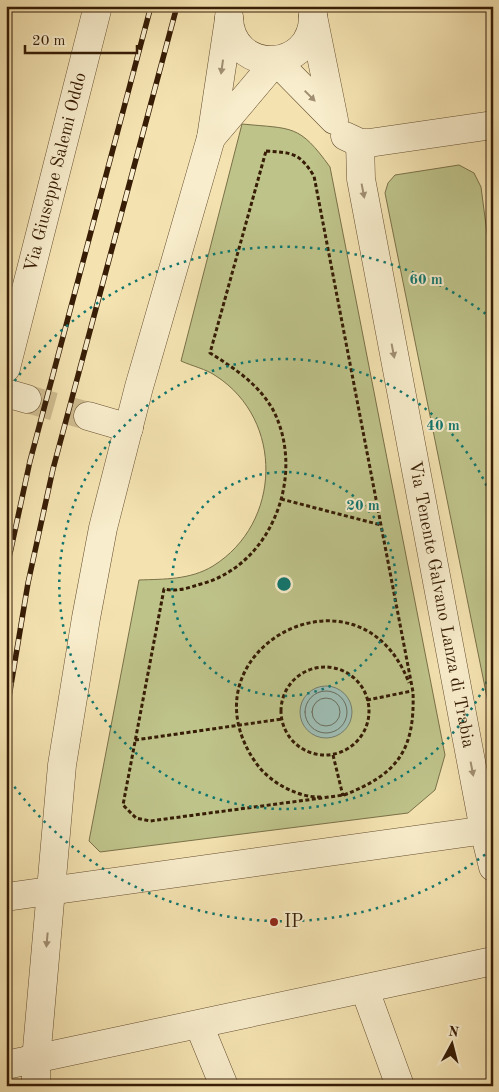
<svg xmlns="http://www.w3.org/2000/svg" width="499" height="1092" font-family="'Old Standard TT',serif">
	<style>
		.green { fill: #bec38a; stroke: #7a7048 }
		.water { fill: #9ebdb3; stroke: #757d6e }
		.lines { fill: none; stroke-linecap: round; stroke-linejoin: round }
		.shore { stroke: #6a6d5c; stroke-width: 1 }
		.minor-tunnel { stroke: #cebb8f; stroke-width: 28; stroke-dasharray: 28 14; stroke-linecap: butt }
		.minor-casing { stroke: #664e31; stroke-width: 29 }
		.path { stroke: #371d06; stroke-width: 3; stroke-dasharray: 4 2.5; stroke-linecap: butt }
		.minor { stroke: #f8edcc; stroke-width: 28 }
		.rail-casing { stroke: #371d06; stroke-width: 5.5 }
		.rail { stroke: #f8edcc; stroke-width: 4; stroke-dasharray: 11; stroke-linecap: butt }
		.oneway { fill: #a18f73 }
		.ring { fill: none; stroke: #0f766e; stroke-width: 2.5; stroke-dasharray: 2.5 5 }
		.poi-dot { fill: #8f2418; stroke: #f8edcc; stroke-width: 2 }
		.labels { text-anchor: middle; dominant-baseline: central; stroke-width: 4; stroke-linejoin: round; paint-order: stroke }
		.street-label { font-size: 18px; fill: #371d06; stroke: #f8edcc }
		.poi-label { font-size: 18px; fill: #371d06; stroke: #f8edcc; text-anchor: start }
		.centre { fill: #0f766e; stroke: #f8edcc; stroke-width: 2.5 }
		.ring-label { font-size: 15px; text-anchor: middle; font-weight: bold; fill: #0f766e; stroke: #f8edcc; stroke-width: 4; stroke-linejoin: round; paint-order: stroke }
	</style>
	<rect width="100%" height="100%" fill="#f4e3b1"/>
	<filter id="stains"><feTurbulence type="fractalNoise" baseFrequency=".004" numOctaves="4"/><feColorMatrix values="0 0 0 0 .2 0 0 0 0 .09 0 0 0 0 .02 0 0 0 .5 -.17"/></filter>
	<radialGradient id="worn" r=".72"><stop offset=".6" stop-color="#630" stop-opacity="0"/><stop offset="1" stop-color="#630" stop-opacity=".3"/></radialGradient>
	<path class="green" d="M242 124C293 129 299 124 330 167L445 755 435 790 408 813 100 852 89 841 139 580C164 579 190 580 213 566 282 523 284 420 216 376 206 369 192 366 181 361Z
		M459 165 474 173 481 187 493 279V727L385 193 388 183 395 175Z"/>
	<path class="water" d="M300 712a26 26 0 1 1 52 0a26 26 0 1 1-52 0Z"/>
	<g class="lines">
		<path class="shore" d="M305 712a21 21 0 1 1 42 0a21 21 0 1 1-42 0Z
			M312 712a14 14 0 1 1 28 0a14 14 0 1 1-28 0Z"/>
		<path class="minor-tunnel" d="M27 399 88 416"/>
		<g class="minor-casing">
			<g id="minor">
				<path d="M229 17C230 75 314 74 313 15"/>
				<path d="M229 19 211 138 276 61 334 120 313 16"/>
				<path d="M345 136 360 143H369L493 125"/>
				<path id="s1" d="M360 143 361 179 484 830 493 867"/>
				<path id="s2" d="M6 368 98 6"/>
				<path d="M6 393 27 399"/>
				<path d="M88 416 129 428"/>
				<path d="M6 897 493 829"/>
				<path d="M365 990 400 1086"/>
				<path d="M199 1025 224 1086"/>
				<path d="M6 1065 493 961"/>
				<path d="M36 1086V1060L62 765 86 618 103 528 139 387 211 138"/>
			</g>
		</g>
		<path class="path" d="M266 151C292 153 299 152 314 176L413 692C415 750 398 774 344 795L150 821 136 818 123 805 164 589C177 592 188 588 201 584 273 565 307 472 272 408 257 383 234 368 210 353Z
			M281 499 381 525
			M281 711a44 44 0 1 1 88 0a44 44 0 1 1-88 0Z
			M367 700 412 691
			M135 740 282 719
			M333 755 343 796
			M321 797C298 798 269 782 256 763 177 650 360 553 409 683"/>
		<use href="#minor" class="minor"/>
		<g class="rail-casing">
			<path id="rail" d="M6 572 30 461 151 6
				M6 715 28 583 53 469 177 6"/>
		</g>
		<use href="#rail" class="rail"/>
	</g>
	<defs><path id="oneway-solid" d="M-6-.8H1V-3.2L6.5 0L1 3.2V.8H-6Z" transform="scale(1.25)"/></defs>
	<g class="oneway">
		<use href="#oneway-solid" transform="translate(222 67) rotate(98)"/>
		<use href="#oneway-solid" transform="translate(310 96) rotate(45)"/>
		<use href="#oneway-solid" transform="translate(363 191) rotate(79)"/>
		<use href="#oneway-solid" transform="translate(393 351) rotate(79)"/>
		<use href="#oneway-solid" transform="translate(472 769) rotate(79)"/>
		<use href="#oneway-solid" transform="translate(47 940) rotate(95)"/>
	</g>
	<g class="ring">
		<circle cx="284" cy="584" r="112"/>
		<path d="M493 668A225 225 0 1 1 493 500"/>
		<path d="M491 850A337 337 0 0 1 6 775M6 393A337 337 0 0 1 491 318"/>
	</g>
	<circle class="poi-dot" cx="274" cy="922" r="5"/>
	<g class="labels">
		<g class="street-label">
			<text stroke="none"><textPath href="#s2" startOffset="202">Via Giuseppe Salemi Oddo</textPath></text>
			<text stroke="none"><textPath href="#s1" startOffset="469">Via Tenente Galvano Lanza di Trabia</textPath></text>
		</g>
		<g class="poi-label">
			<text x="284" y="922">IP</text>
		</g>
	</g>
	<circle cx="284" cy="584" r="8" class="centre"/>
	<g class="ring-label">
		<text x="426" y="284">60 m</text>
		<text x="443" y="430">40 m</text>
		<text x="363" y="510">20 m</text>
	</g>
	<rect width="499" height="1092" fill="none" stroke="#f4e3b1" stroke-width="25"/>
	<rect x="8" y="8" width="484" height="1077" fill="none" stroke="#371d06" stroke-width="2.5"/>
	<rect x="12" y="12" width="474" height="1067" fill="none" stroke="#371d06"/>
	<g transform="translate(452 1044) rotate(7)" stroke="#f8edcc" stroke-width="4" paint-order="stroke">
	<path d="M0-4L9 19L0 12L-9 19Z" fill="#371d06"/>
	<text y="-8" font-size="14" font-weight="bold" text-anchor="middle" fill="#371d06">N</text>
	</g>
	<path d="M25 45v8h112v-8" fill="none" stroke="#371d06" stroke-width="2.5"/>
	<text x="32" y="45" font-size="15" fill="#371d06" stroke="#f8edcc" stroke-width="4" paint-order="stroke">20 m</text>
	<rect width="100%" height="100%" filter="url(#stains)"/>
	<rect width="100%" height="100%" fill="url(#worn)"/>
</svg>
